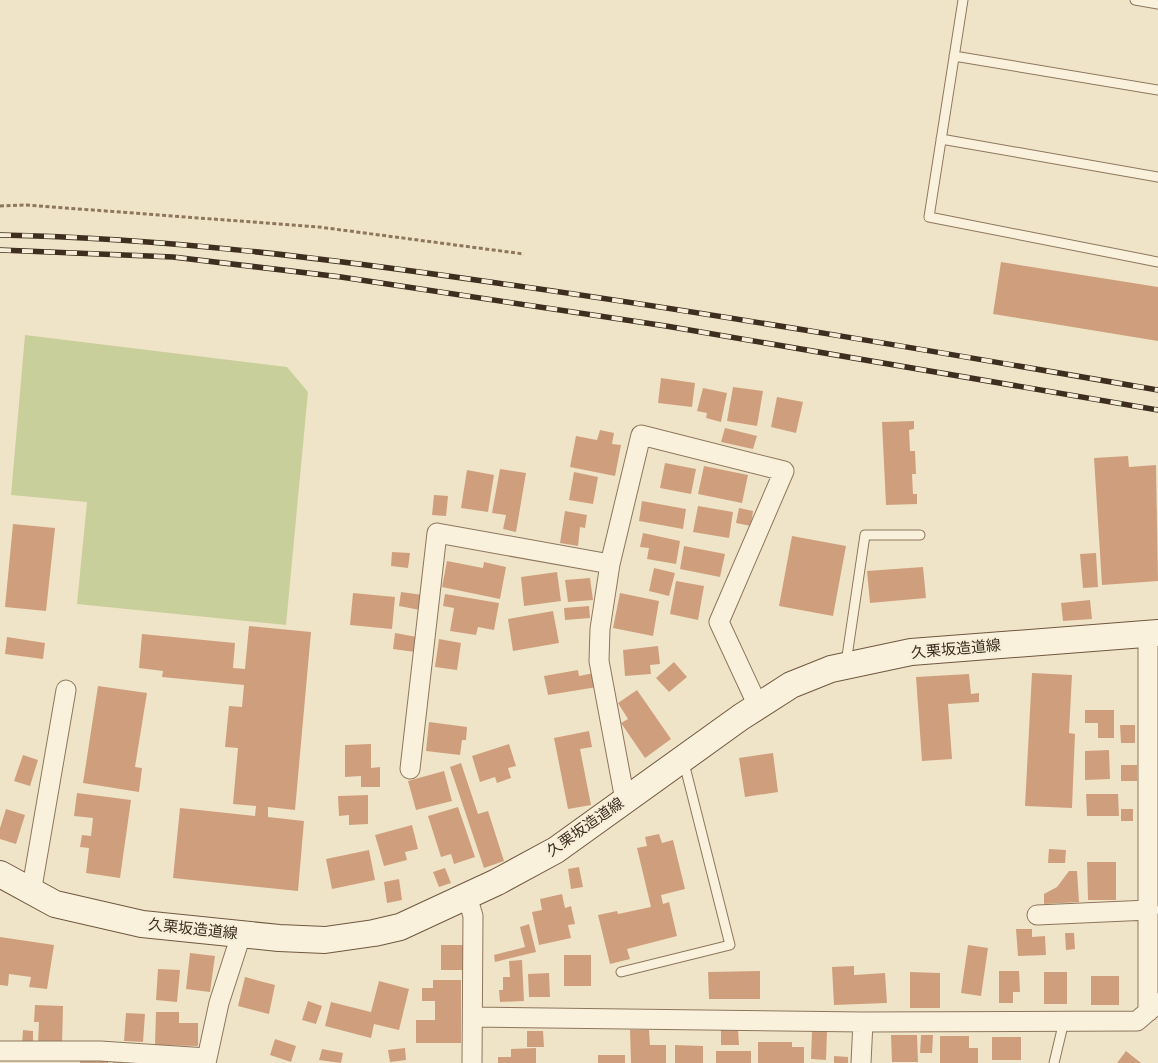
<svg xmlns="http://www.w3.org/2000/svg" width="1158" height="1063" font-family="'Crimson Pro','Noto Sans JP',serif">
	<style>
		.garden { fill: #c9cf9b }
		.building { fill: #cf9f7d }
		.lines { fill: none; stroke-linecap: round; stroke-linejoin: round }
		.lane-casing { stroke: #8d765c; stroke-width: 11 }
		.street-casing { stroke: #8d765c; stroke-width: 21 }
		.secondary-casing { stroke: #6f573f; stroke-width: 28 }
		.path { stroke: #8d765c; stroke-width: 3; stroke-dasharray: 4 2.5; stroke-linecap: butt }
		.lane { stroke: #faf1dc; stroke-width: 9 }
		.street { stroke: #faf1dc; stroke-width: 19 }
		.secondary { stroke: #faf1dc; stroke-width: 26 }
		.rail-casing { stroke: #3d2e20; stroke-width: 5.5 }
		.rail { stroke: #f7eed8; stroke-width: 4; stroke-dasharray: 11; stroke-linecap: butt }
		.labels { text-anchor: middle; dominant-baseline: central; stroke-width: 4.5; stroke-linejoin: round; paint-order: stroke }
		.street-label { font-size: 15px; fill: #3d2e20; stroke: #f7eed8 }
	</style>
	<rect width="100%" height="100%" fill="#f0e4c8"/>
	<path class="garden" d="M25 335 287 367 308 392 286 625 77 604 87 502 11 495Z"/>
	<path class="building" d="M1001 262 1158 287V341L993 314Z
		M661 378 695 383 692 407 658 403Z
		M733 387 763 391 757 426 727 421Z
		M703 388 727 393 721 422 706 418 707 413 697 411Z
		M777 397 803 402 796 433 771 427Z
		M914 421V429L909 430 910 451H915L916 474H912L913 494H917V504L886 505 882 422Z
		M725 428 757 436 753 449 721 442Z
		M600 430 614 433 612 444 621 445 615 476 570 467 576 436 597 440Z
		M1128 456 1129 467 1156 465 1158 581 1102 585 1094 458Z
		M665 463 696 469 691 494 660 488Z
		M704 466 748 475 742 503 698 494Z
		M500 469 526 473 516 532 503 529 506 515 492 513Z
		M467 470 494 475 488 512 461 508Z
		M574 472 598 477 593 504 569 500Z
		M434 495 448 496 446 516 432 515Z
		M642 501 686 509 683 529 639 521Z
		M698 506 733 512 729 538 693 532Z
		M739 508 753 511 751 526 736 523Z
		M565 511 587 515 585 528 580 527 578 546 560 543Z
		M13 524 55 528 46 611 5 607Z
		M643 533 680 541 676 564 647 559 649 548 640 547Z
		M792 536 846 546 833 616 779 606Z
		M684 546 725 554 720 577 680 569Z
		M392 552 410 553 408 568 391 566Z
		M1096 553 1098 587 1083 588 1080 554Z
		M447 561 483 568 484 562 506 567 500 599 442 587Z
		M923 567 926 598 870 603 867 571Z
		M654 568 675 573 669 596 649 591Z
		M557 572 561 601 524 606 521 577Z
		M590 578 593 600 568 602 565 580Z
		M676 581 704 586 698 620 670 614Z
		M401 592 423 595 420 610 399 606Z
		M353 593 395 597 392 629 350 625Z
		M620 593 659 601 653 636 613 628Z
		M445 594 499 603 494 630 478 627 476 635 450 631 454 608 443 606Z
		M1090 600 1092 619 1063 621 1061 603Z
		M589 606 590 618 565 620 564 608Z
		M553 611 559 643 513 651 508 619Z
		M249 626 311 632 295 810 268 807V817L304 821 298 891 173 878 180 808 255 816 256 806 233 804 238 748 225 747 229 706 242 707 244 685 162 677 163 671 139 668 142 634 235 643 233 668 245 669Z
		M395 633 417 637 415 652 393 649Z
		M7 637 45 643 43 659 5 654Z
		M439 639 461 643 457 670 435 667Z
		M658 646 660 664 650 665 651 674 625 676 623 650Z
		M674 662 687 677 669 692 656 678Z
		M578 670 579 676 594 673 597 687 548 695 544 676Z
		M1032 673 1072 675 1069 733 1075 734 1072 808 1025 806Z
		M969 674 971 694 979 693V702L948 704 952 759 922 761 916 677Z
		M98 686 147 693 135 767 142 768 139 792 83 783Z
		M637 690 671 739 645 758 621 723 628 719 618 703Z
		M1085 710H1114V738H1098V723H1085Z
		M429 722 467 727 466 740H462L460 755 426 751Z
		M1120 725H1135V743H1121Z
		M589 731 592 747 580 749 591 805 568 809 554 738Z
		M371 744V768L380 767V787H361V776L345 777V745Z
		M509 744 516 766 508 768 511 778 497 783 495 777 480 782 472 756Z
		M1109 750 1110 779 1085 780V751Z
		M773 753 778 792 745 797 739 758Z
		M23 755 38 760 30 786 14 781Z
		M461 763 478 814 488 811 504 861 484 868 450 767Z
		M1121 765H1137V781H1121Z
		M444 771 452 801 416 810 408 781Z
		M77 793 131 800 120 878 86 873 89 848 80 847 82 835 91 836 93 818 74 816Z
		M1086 794H1118L1119 816H1087Z
		M368 795V824L349 825V815L339 816 338 796Z
		M458 807 475 857 454 864 451 854 441 857 428 816Z
		M6 809 25 815 16 844 0 839V828Z
		M1121 809H1133V821H1121Z
		M412 825 418 849 405 852 407 860 384 866 375 835Z
		M659 834 662 843 673 840 685 889 661 895 663 904 669 902 677 936 627 949 630 959 610 964 598 915 617 911 618 914 651 907 637 848 647 846 645 837Z
		M1049 849 1066 850 1065 863H1048Z
		M369 850 375 880 332 889 326 859Z
		M1087 862H1116V900H1088Z
		M579 867 583 887 571 889 568 869Z
		M445 868 451 883 439 887 433 872Z
		M1069 871H1077L1079 902 1044 904V894L1057 887Z
		M399 879 402 900 387 903 384 882Z
		M562 894 565 908 571 906 575 924 568 925 571 938 539 945 532 912 542 910 540 899Z
		M529 924 536 952 495 962 494 955 525 947 520 927Z
		M1016 929H1032V937L1045 936 1046 955 1018 956Z
		M1065 933H1074L1075 949 1066 950Z
		M0 937 54 945 47 989 29 987 31 977 9 974 8 986 0 985Z
		M441 945H466L465 970H441Z
		M968 945 988 948 981 996 961 993Z
		M190 953 215 956 210 992 186 989Z
		M564 955H591V986H564Z
		M522 960 524 1001 500 1002 499 990H503V977H510L509 961Z
		M854 966V975L885 973 887 1003 834 1005 832 967Z
		M158 969 180 970 177 1002 156 1000Z
		M760 971V999H709L708 972Z
		M999 971H1019L1020 992H1013V1003H999Z
		M910 972 940 973V1008H910Z
		M1044 972H1067V1004H1044Z
		M549 973 550 997H529L528 974Z
		M1091 976H1119V1005H1091Z
		M245 977 275 985 269 1014 238 1006Z
		M433 980H461V1043H416V1020H435V1001H422V988H433Z
		M379 981 409 989 399 1030 374 1024 371 1038 325 1026 331 1002 371 1012Z
		M308 1001 322 1006 316 1024 302 1020Z
		M35 1005 63 1006 62 1045 38 1044 39 1022H34Z
		M156 1012H179V1023H198V1046L155 1045Z
		M126 1013 145 1014 143 1042 124 1041Z
		M721 1029H738L739 1045H721Z
		M23 1030 33 1031V1044H22Z
		M630 1030H649L650 1045H666V1063H631Z
		M527 1031H543L544 1047H527Z
		M812 1031 827 1032 826 1060 811 1059Z
		M891 1035H917L918 1062H892Z
		M921 1035H933L932 1053H920Z
		M940 1036H969V1048H978V1063H940Z
		M992 1037H1021V1060H992Z
		M275 1039 296 1046 291 1062 270 1055Z
		M758 1042H792V1047H804V1063H758Z
		M675 1045 703 1046V1063H675Z
		M405 1048 406 1060 390 1062 388 1050Z
		M536 1048V1063H498V1057H511V1049Z
		M322 1049 343 1053 341 1063 319 1060Z
		M716 1051H751V1063H716Z
		M1126 1051 1141 1063H1117Z
		M598 1055H625V1063H598Z
		M834 1056 848 1057V1063H834Z
		M113 1058H138V1063H113Z
		M80 1059 108 1060V1063H80Z"/>
	<g class="lines">
		<g class="lane-casing">
			<path id="lane" d="M963 0 929 217 1158 262
				M1135 0 1158 4
				M954 56 1158 90
				M941 139 1158 177
				M846 663 865 535H920
				M621 972 730 945 684 763
				M1054 1063 1064 1021"/>
		</g>
		<g class="street-casing">
			<path id="street" d="M410 769 437 533 610 564
				M625 800 599 661 600 629 610 564 641 435 784 471 719 622 758 706
				M31 893 66 690
				M467 896 473 916 472 1063
				M1037 915 1149 910
				M1148 1012V633
				M473 1017 863 1022 1137 1021 1158 1003
				M0 1051H100L207 1058
				M206 1063 219 1003 241 935
				M861 1063 863 1022"/>
		</g>
		<g class="secondary-casing">
			<path id="secondary" d="M0 874 55 904 142 924 279 938 325 940 374 933 400 927 497 882 556 850 741 717 791 685 831 669 911 652 1158 633"/>
		</g>
		<path class="path" d="M0 206 26 205 319 227 524 254"/>
		<use href="#lane" class="lane"/>
		<use href="#street" class="street"/>
		<use href="#secondary" class="secondary"/>
		<g class="rail-casing">
			<path id="rail" d="M0 235C167 238 332 259 497 283 718 314 938 352 1158 390
				M0 250 173 257 341 277 666 326 1158 410"/>
		</g>
		<use href="#rail" class="rail"/>
	</g>
	<g class="labels">
		<g class="street-label">
			<text transform="translate(956 649) rotate(-5)">久栗坂造道線</text>
			<text transform="translate(585 827) rotate(-35)">久栗坂造道線</text>
			<text transform="translate(193 929) rotate(6)">久栗坂造道線</text>
		</g>
	</g>
</svg>
